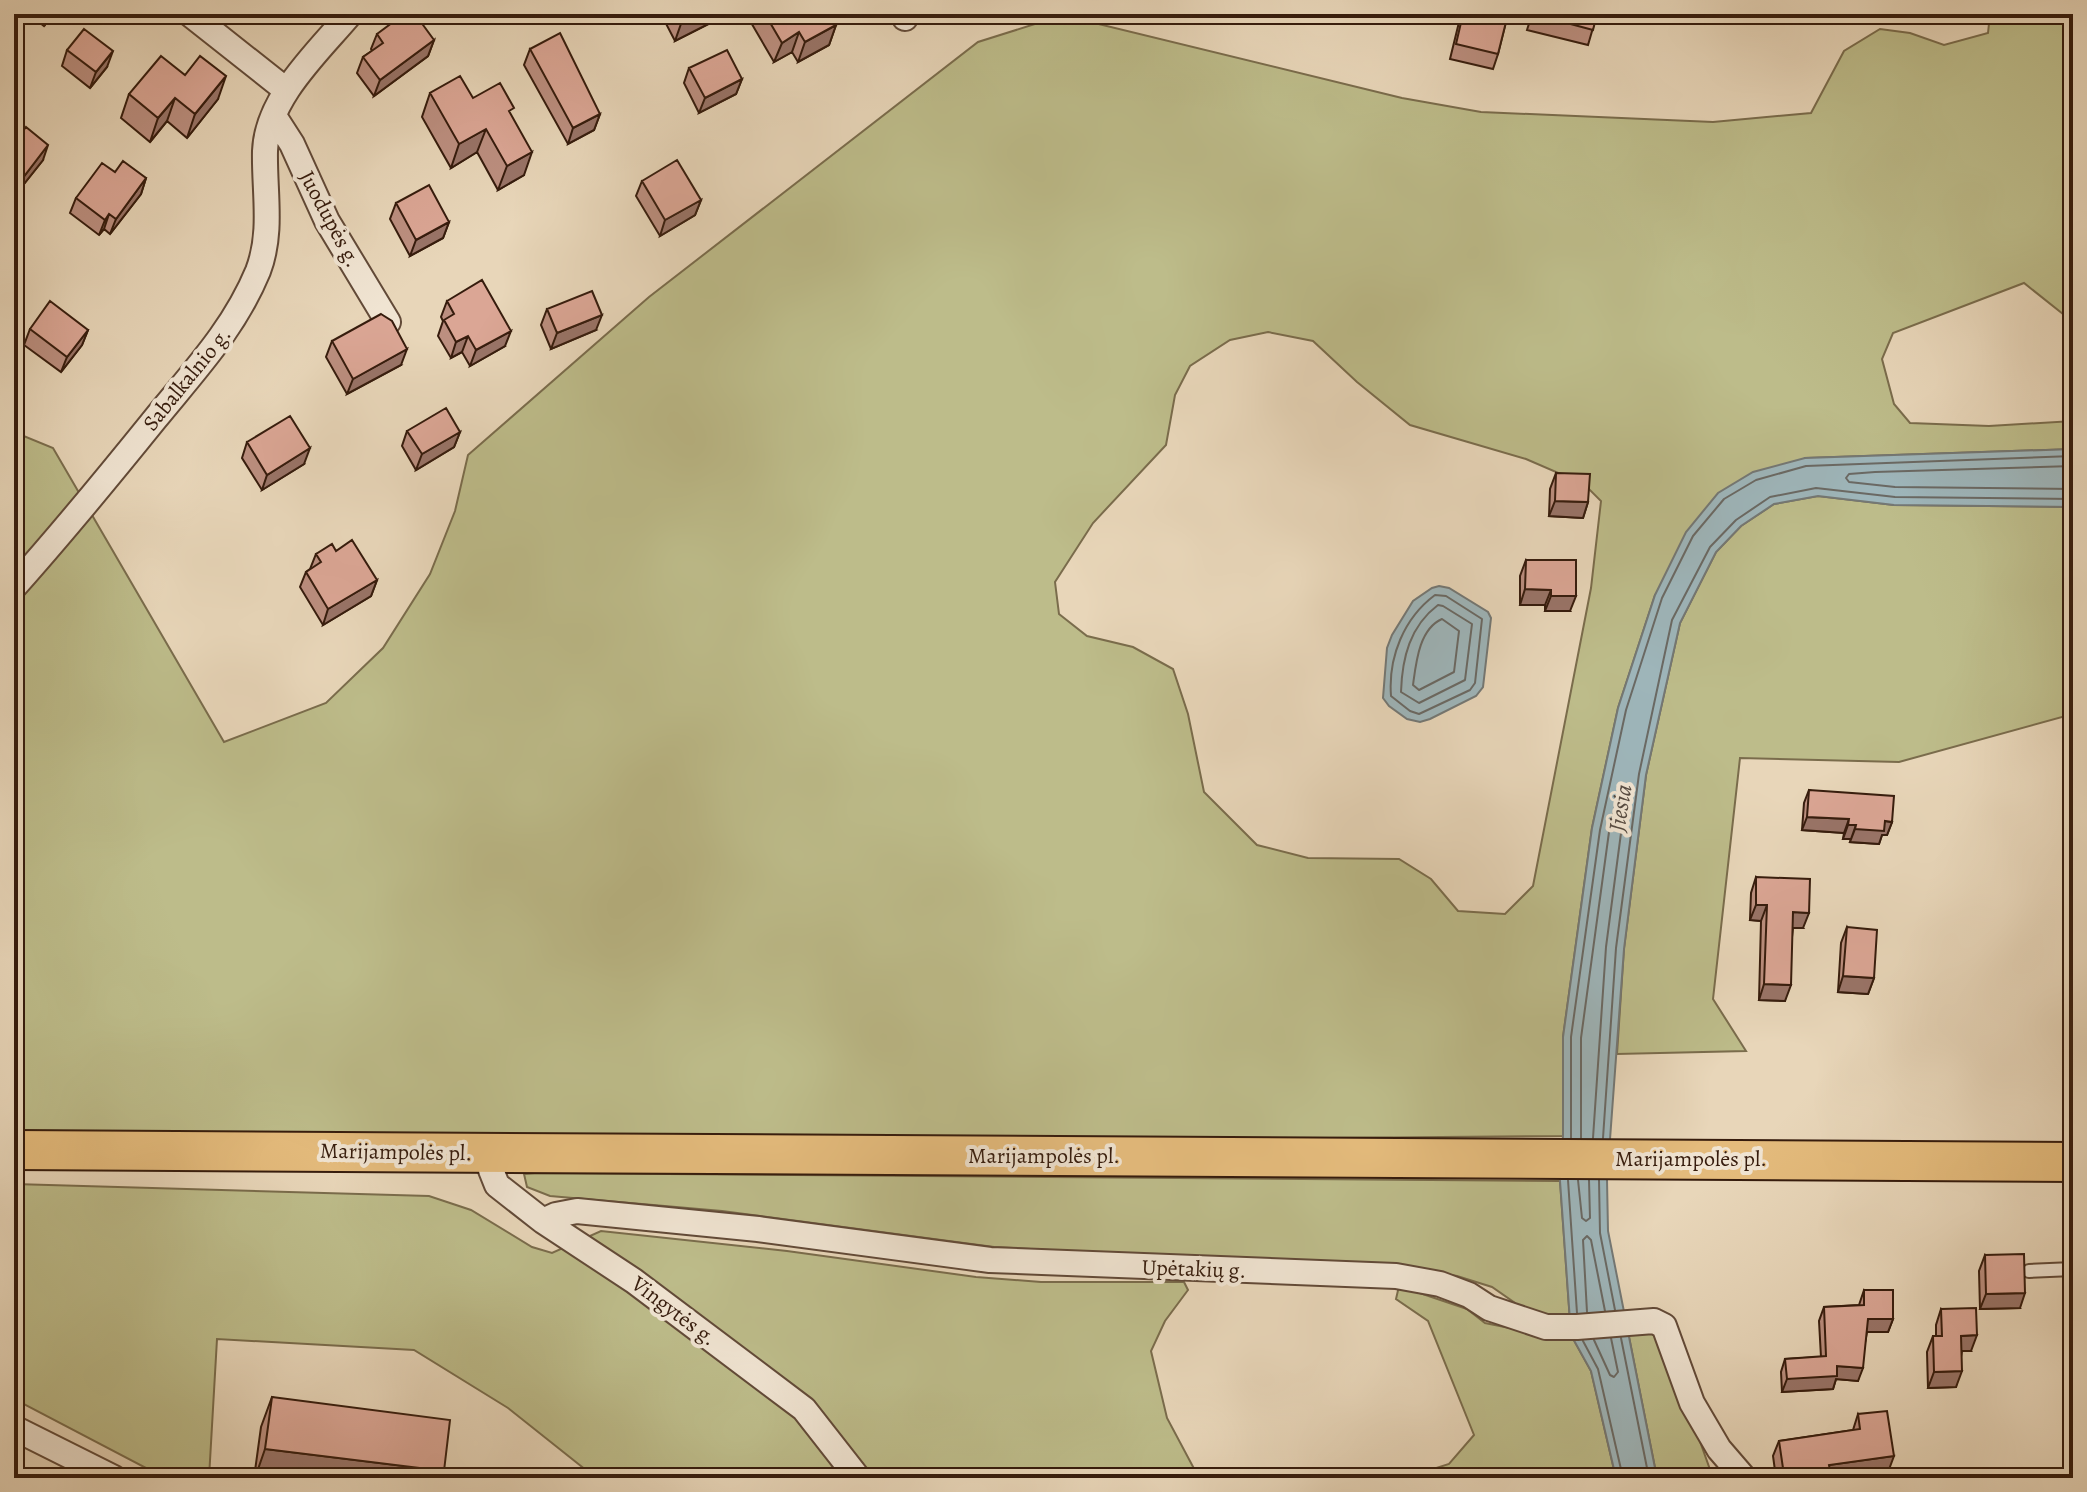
<svg xmlns="http://www.w3.org/2000/svg" width="2087" height="1492" font-family="Alegreya,serif">
	<style>
		.green { fill: #bdbc8a; stroke: #7a6c4c; stroke-width: 2; fill-rule: evenodd }
		.water { fill: #9eb6bb; stroke: #747875; stroke-width: 2 }
		.lines { fill: none; stroke-linecap: round; stroke-linejoin: round }
		.shore { stroke: #6a6964; stroke-width: 2 }
		.lane-casing { stroke: #624a38; stroke-width: 16 }
		.street-casing { stroke: #624a38; stroke-width: 28 }
		.primary-casing { stroke: #361c0d; stroke-width: 42 }
		.lane { stroke: #f0e4d2; stroke-width: 12 }
		.street { stroke: #f0e4d2; stroke-width: 24 }
		.primary { stroke: #e4bb7c; stroke-width: 38 }
		.wall { fill: #bc8f80; stroke: #361c0d; stroke-width: 2 }
		.shaded-wall { fill: #997468; stroke: #361c0d; stroke-width: 2 }
		.building { fill: #dba695; stroke: #361c0d; stroke-width: 2 }
		.labels { text-anchor: middle; dominant-baseline: central; stroke-width: 8; stroke-linejoin: round; paint-order: stroke }
		.street-label { font-size: 22px; fill: #361c0d; stroke: #f0e4d2 }
		.water-label { font-size: 24px; font-style: italic; fill: #554a41; stroke: #f0e4d2 }
	</style>
	<rect width="100%" height="100%" fill="#e8d6b9"/>
	<filter id="stains"><feTurbulence type="fractalNoise" baseFrequency=".0025" numOctaves="4"/><feColorMatrix values="0 0 0 0 .2 0 0 0 0 .09 0 0 0 0 .02 0 0 0 .5 -.17"/></filter>
	<radialGradient id="worn" r=".72"><stop offset=".6" stop-color="#630" stop-opacity="0"/><stop offset="1" stop-color="#630" stop-opacity=".3"/></radialGradient>
	<path class="green" d="M1990 14H2073V322L2024 283 1893 333 1882 359 1894 404 1910 423 1989 426 2073 421V449L1805 458 1655 595 1618 708 1592 828 1563 1037V1136L1094 1140 14 1135V432L53 448 224 742 326 703 383 648 430 574 455 511 468 455 649 297 978 42 1038 23 1074 18 1402 98 1481 112 1713 122 1811 113 1844 51 1880 29 1910 33 1944 45 1988 33ZM1268 332 1313 341 1357 382 1410 425 1526 459 1584 484 1601 501 1591 588 1533 886 1505 914 1458 911 1431 879 1399 859 1308 858 1257 845 1204 792 1188 714 1173 669 1133 647 1087 636 1059 614 1055 582 1093 523 1166 445 1175 395 1190 366 1230 340Z
		M1818 496 1894 505 2073 507V714L1899 762 1740 758 1713 999 1746 1051 1617 1054 1624 948 1646 775 1680 623 1716 552 1741 526 1774 504Z
		M538 1173 1560 1181 1571 1335 1591 1371 1616 1478H1527L1500 1472 1493 1478H1405L1449 1464 1474 1435 1428 1321 1396 1299 1399 1286 1467 1309 1485 1323 1510 1328 1515 1303 1492 1287 1457 1276 1412 1269 994 1247 722 1211 550 1196 527 1187 524 1174Z
		M14 1184 429 1196 471 1210 532 1247 552 1253 601 1231 787 1251 976 1277 1041 1282H1184L1188 1290 1165 1321 1151 1351 1167 1418 1199 1478H596L508 1408 414 1350 217 1339 209 1478H165L14 1399Z
		M1643 1328 1665 1343 1713 1478H1657L1628 1332Z"/>
	<path class="water" d="M2073 449V507L1894 505 1818 496 1774 504 1741 526 1716 552 1680 623 1646 775 1624 949 1607 1180 1608 1231 1657 1478H1616L1591 1371 1571 1335 1560 1181 1563 1136V1037L1592 828 1618 708 1655 595 1686 532 1718 493 1753 472 1805 458Z
		M1439 586 1449 588 1488 612 1491 618 1483 687 1476 696 1430 719 1420 722 1407 719 1389 706 1383 698 1387 648 1392 635 1413 601 1432 588Z"/>
	<g class="lines">
		<path class="shore" d="M2073 466 1875 472 1849 474 1846 478 1849 482 1895 487 2073 489
			M1435 595 1446 596 1482 619 1475 683 1470 690 1419 714 1410 711 1391 696C1388 657 1404 618 1435 595Z
			M1438 605 1443 606 1472 624 1465 680 1419 703 1401 692C1402 658 1410 626 1438 605Z
			M1442 619 1459 631 1454 672 1419 690 1413 685C1416 663 1419 629 1442 619Z
			M1571 1138V1037L1600 830 1626 710 1662 598 1693 536 1724 499 1756 480 1806 466 2073 456
			M1581 1138V1038L1609 832 1618 793 1622 790 1626 795 1606 947 1593 1138
			M1603 1138 1616 948 1639 774 1672 620 1710 547 1736 520 1770 497 1816 488 1895 497 2073 499
			M1568 1180 1577 1313
			M1578 1180 1582 1218 1586 1221 1590 1218 1589 1180
			M1599 1180 1600 1233 1615 1310
			M1587 1312 1583 1240 1587 1236 1591 1240 1605 1311
			M1621 1338 1649 1478
			M1594 1340 1610 1375 1614 1377 1618 1372 1611 1338
			M1583 1341 1598 1369 1623 1478"/>
		<g class="lane-casing">
			<path id="lane" d="M2029 1271 2073 1269"/>
		</g>
		<g class="street-casing">
			<path id="street" d="M190 14 286 90
				M904 14 905 18
				M274 116 292 144 327 221 388 322
				M14 587C63 532 109 476 155 419 194 371 234 329 258 271 273 232 264 191 265 151 267 98 318 52 350 14
				M489 1153 491 1170 497 1185 543 1221 634 1281 804 1409 858 1478
				M543 1221 556 1215 577 1211 758 1229 990 1260 1396 1276 1440 1284 1469 1295 1489 1308 1546 1327H1577L1654 1321 1664 1326 1692 1403 1719 1449 1744 1478
				M14 1428 114 1478"/>
		</g>
		<g class="primary-casing">
			<path id="primary" d="M14 1150 2073 1162"/>
		</g>
		<use href="#lane" class="lane"/>
		<use href="#street" class="street"/>
		<use href="#primary" class="primary"/>
	</g>
	<path class="wall" d="M29 14H54L44 26Z
		M661 14H728L675 41Z
		M746 14H830L836 25 829 45 798 62 792 52 774 62Z
		M1461 14H1508L1498 54 1493 69 1450 59Z
		M1532 14H1597L1588 45 1527 30Z
		M377 34 434 40 428 56 374 96 357 73 363 57 372 51 371 49Z
		M530 49 600 114 594 130 568 144 524 65Z
		M67 50 107 67 90 88 62 66Z
		M689 68 742 79 736 94 699 113 684 83Z
		M185 75 218 99 187 138 167 121 150 142 121 118 129 94Z
		M430 93 473 98 511 116 524 175 498 190 477 152 451 168 422 117Z
		M14 143 43 160 16 194 14 193Z
		M115 172 146 178 141 194 110 234 104 229 99 235 70 213 76 198Z
		M642 181 701 200 695 215 660 236 636 196Z
		M396 203 449 222 443 238 410 256 390 219Z
		M447 301 505 346 470 366 462 352 451 358 438 336 443 321 441 317Z
		M547 309 596 330 551 349 541 325Z
		M30 329 88 330 82 345 61 372 24 345Z
		M332 341 401 365 347 394 326 357Z
		M407 431 460 432 454 447 416 470 402 446Z
		M247 442 304 464 262 490 242 458Z
		M1556 473 1588 502 1583 518 1549 516 1550 489Z
		M336 551 377 580 371 596 323 625 300 587 306 572 310 569 316 554Z
		M1526 560 1570 611H1545V605H1520V576Z
		M1809 790 1892 822 1887 835H1882L1879 844 1850 842 1851 839H1843L1844 833 1802 830 1804 803Z
		M1756 877 1803 928H1793L1785 1001 1759 1000 1761 921 1750 920 1751 893Z
		M1847 927 1874 978 1868 994 1838 992 1841 943Z
		M1985 1255 2020 1308 1980 1309 1979 1271Z
		M1864 1290 1893 1319 1888 1332H1867L1858 1381 1836 1379 1833 1389 1782 1392 1781 1372 1785 1359 1821 1357 1819 1321 1824 1307 1859 1305Z
		M1941 1309 1971 1351H1962L1956 1387 1928 1388 1927 1352 1933 1336H1936V1325Z
		M272 1397 444 1471 441 1478H254L261 1427Z
		M1858 1414 1888 1472 1844 1478H1776L1773 1456 1779 1441 1853 1430Z"/>
	<path class="shaded-wall" d="M49 14H54L44 26Z
		M696 14H728L675 41 682 21Z
		M737 14H745L735 19Z
		M836 25 829 45 798 62 805 42Z
		M799 32 792 52 774 62 782 43Z
		M434 40 428 56 374 96 380 80Z
		M21 47 15 63 14 64V55Z
		M113 51 107 67 90 88 96 72Z
		M20 67 15 83 14 84V75Z
		M226 76 218 99 187 138 195 114Z
		M742 79 736 94 699 113 705 98Z
		M175 98 167 121 150 142 158 118Z
		M600 114 594 130 568 144 573 128Z
		M486 129 477 152 451 168 459 144Z
		M48 145 43 160 16 194 22 179Z
		M532 152 524 175 498 190 507 166Z
		M146 178 141 194 110 234 116 219Z
		M701 200 695 215 660 236 665 220Z
		M109 214 104 229 99 235 105 220Z
		M449 222 443 238 410 256 416 240Z
		M602 315 596 330 551 349 557 333Z
		M88 330 82 345 61 372 67 357Z
		M511 331 505 346 470 366 476 350Z
		M468 336 462 352 451 358 456 342Z
		M407 349 401 365 347 394 353 379Z
		M460 432 454 447 416 470 422 454Z
		M310 448 304 464 262 490 267 475Z
		M1555 501 1588 502 1583 518 1549 516Z
		M377 580 371 596 323 625 328 609Z
		M1525 589 1551 590 1545 605H1520Z
		M1551 596H1576L1570 611H1545Z
		M1807 817 1849 819 1844 833 1802 830Z
		M1885 821 1892 822 1887 835H1882L1879 844 1850 842 1855 829Z
		M1848 825H1856L1851 839H1843Z
		M1756 905H1767L1761 921 1750 920Z
		M1793 912 1809 913 1803 928H1788Z
		M1843 976 1874 978 1868 994 1838 992Z
		M1764 984 1791 985 1785 1001 1759 1000Z
		M2025 1293 2020 1308 1980 1309 1986 1294Z
		M1868 1319H1893L1888 1332H1863Z
		M1977 1335 1971 1351H1956L1961 1336Z
		M1837 1366 1863 1368 1858 1381 1836 1379 1833 1389 1782 1392 1787 1379Z
		M1962 1371 1956 1387 1928 1388 1934 1372Z
		M265 1449 444 1471 441 1478H255Z
		M1894 1456 1888 1472 1844 1478H1821L1829 1465Z
		M1804 1472 1802 1478H1783L1784 1475Z"/>
	<path class="building" d="M404 14H415L434 40 380 80 363 57 383 43 377 34Z
		M678 14H696L682 21Z
		M765 14H830L836 25 805 42 799 32 782 43Z
		M1463 14H1508L1498 54 1456 44Z
		M1533 14H1597L1593 30Z
		M84 29 113 51 96 72 67 50Z
		M560 33 600 114 573 128 530 49Z
		M14 42 21 47 14 55Z
		M727 50 742 79 705 98 689 68Z
		M161 56 185 75 200 56 226 76 195 114 175 98 158 118 129 94Z
		M14 62 20 67 14 75Z
		M460 76 473 98 500 83 514 108 509 111 532 152 507 166 486 129 459 144 430 93Z
		M26 127 48 145 22 179 14 173V143Z
		M677 160 701 200 665 220 642 181Z
		M123 161 146 178 116 219 109 214 105 220 76 198 102 163 115 172Z
		M429 185 449 222 416 240 396 203Z
		M482 280 511 331 476 350 468 336 456 342 444 320 454 314 447 301Z
		M592 291 602 315 557 333 547 309Z
		M50 301 88 330 67 357 30 329Z
		M381 314 392 321 407 349 353 379 332 341Z
		M446 408 460 432 422 454 407 431Z
		M290 416 310 448 267 475 247 442Z
		M1556 473 1590 474 1588 502 1555 501Z
		M352 540 377 580 328 609 306 572 321 562 316 554 332 544 336 551Z
		M1526 560H1576V596H1551V590L1525 589Z
		M1809 790 1894 796 1892 822 1885 821 1884 831 1855 829 1856 825H1848L1849 819 1807 817Z
		M1756 877 1810 879 1809 913 1793 912 1791 985 1764 984 1767 905H1756Z
		M1847 927 1877 930 1874 978 1843 976Z
		M2024 1254 2025 1293 1986 1294 1985 1255Z
		M1864 1290H1893V1319H1868L1863 1368 1837 1366V1376L1787 1379 1785 1359 1826 1356 1824 1307 1864 1305Z
		M1976 1308 1977 1335 1961 1336 1962 1371 1934 1372 1933 1336H1942L1941 1309Z
		M272 1397 450 1420 444 1471 265 1449Z
		M1887 1411 1894 1456 1829 1465 1831 1476 1805 1478 1804 1472 1784 1475 1779 1441 1860 1429 1858 1414Z"/>
	<g class="labels">
		<g class="street-label">
			<text transform="translate(330 219) rotate(62)">Juodupės g.</text>
			<text transform="translate(187 379) rotate(-51)">Sabalkalnio g.</text>
			<text transform="translate(396 1152) rotate(1)">Marijampolės pl.</text>
			<text x="1044" y="1156">Marijampolės pl.</text>
			<text x="1691" y="1159">Marijampolės pl.</text>
			<text transform="translate(1194 1269) rotate(2)">Upėtakių g.</text>
			<text transform="translate(674 1311) rotate(37)">Vingytės g.</text>
		</g>
		<g class="water-label">
			<text transform="translate(1620 808) rotate(-81)">Jiesia</text>
		</g>
	</g>
	<rect width="2087" height="1492" fill="none" stroke="#e8d6b9" stroke-width="48"/>
	<rect x="16" y="16" width="2055" height="1460" fill="none" stroke="#361c0d" stroke-width="4"/>
	<rect x="24" y="24" width="2039" height="1444" fill="none" stroke="#361c0d" stroke-width="2"/>
	<rect width="100%" height="100%" filter="url(#stains)"/>
	<rect width="100%" height="100%" fill="url(#worn)"/>
</svg>
